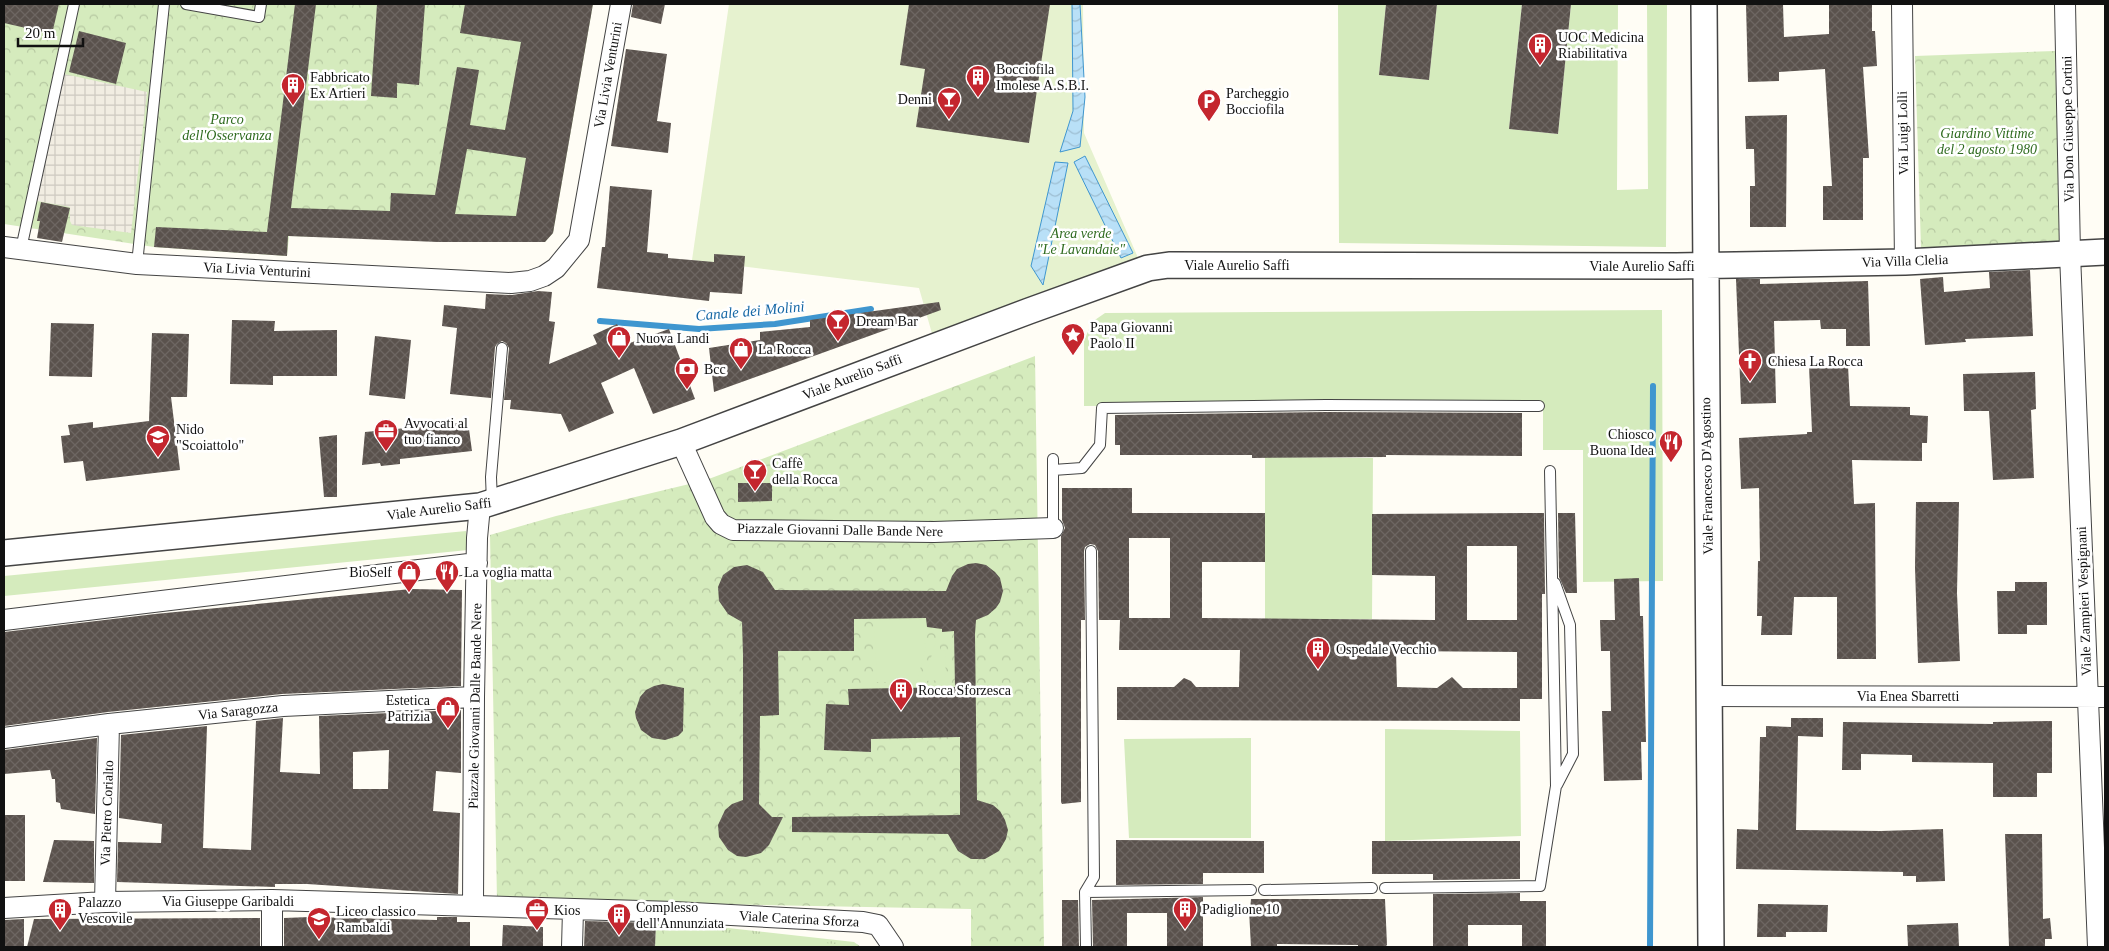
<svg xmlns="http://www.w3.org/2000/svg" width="2109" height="951" font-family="'Times New Roman',serif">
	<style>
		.grass { fill: url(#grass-tufts) }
		.park { fill: url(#park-crowns) }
		.garden { fill: #d5ebbd }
		.pitch { fill: #e6f2cf }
		.plaza { fill: url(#plaza-grid) }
		.water { fill: url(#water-waves); stroke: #3f96cf }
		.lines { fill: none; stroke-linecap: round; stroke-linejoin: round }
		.stream { stroke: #3f96cf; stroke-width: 6 }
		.building { fill: url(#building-cross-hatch); fill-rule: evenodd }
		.service-casing { stroke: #444; stroke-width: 12 }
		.minor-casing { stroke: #444; stroke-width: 22 }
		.tertiary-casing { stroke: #444; stroke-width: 28 }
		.service { stroke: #fff; stroke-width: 10 }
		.minor { stroke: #fff; stroke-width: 20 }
		.tertiary { stroke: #fff; stroke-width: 25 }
		.labels { text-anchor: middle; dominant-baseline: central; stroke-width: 5; stroke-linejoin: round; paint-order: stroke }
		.poi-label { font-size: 14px; fill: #111; stroke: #fff; text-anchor: start }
		.street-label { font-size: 14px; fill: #111; stroke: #fff }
		.park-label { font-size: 14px; font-style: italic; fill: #2f6b1f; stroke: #fff }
		.water-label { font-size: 15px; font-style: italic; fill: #1768a6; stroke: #fff }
	</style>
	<defs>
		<pattern id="grass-tufts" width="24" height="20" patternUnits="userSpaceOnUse" patternTransform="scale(1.25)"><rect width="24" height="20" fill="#d5ebbd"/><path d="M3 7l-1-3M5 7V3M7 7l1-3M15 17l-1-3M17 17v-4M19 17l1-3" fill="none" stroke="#b6c8a1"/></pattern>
		<pattern id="park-crowns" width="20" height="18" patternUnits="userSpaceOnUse" patternTransform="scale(1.25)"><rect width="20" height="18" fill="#d5ebbd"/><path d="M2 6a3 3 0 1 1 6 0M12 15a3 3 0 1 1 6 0" fill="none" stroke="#b6c8a1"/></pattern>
		<pattern id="plaza-grid" width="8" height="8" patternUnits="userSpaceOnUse" patternTransform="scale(1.25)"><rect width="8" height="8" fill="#f1ede2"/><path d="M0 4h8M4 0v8" fill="none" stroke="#cecac1"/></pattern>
		<pattern id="water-waves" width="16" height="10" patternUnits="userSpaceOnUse" patternTransform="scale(1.25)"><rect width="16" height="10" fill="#b9e0f7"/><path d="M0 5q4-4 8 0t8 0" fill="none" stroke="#9ebfd3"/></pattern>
		<pattern id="building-cross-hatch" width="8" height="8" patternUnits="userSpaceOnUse" patternTransform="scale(1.25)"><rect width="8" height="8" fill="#5a524d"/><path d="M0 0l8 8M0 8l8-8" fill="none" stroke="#6d6662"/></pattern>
	</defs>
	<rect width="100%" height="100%" fill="#fffdf5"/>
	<path class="grass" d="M656 920 854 942 861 947H655Z"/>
	<path class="park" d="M4 4H593L553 233 545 242 289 236 287 256 154 247 4 224Z
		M2055 51 2060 243 1921 248 1915 56Z
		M1035 356 1044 947H971V909L497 900 490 535 556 516 706 480Z"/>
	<path class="garden" d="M1338 4H1386L1379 75 1429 80 1437 4H1522L1509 129 1558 134 1571 4H1618L1617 190 1648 189 1647 4H1667L1666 247 1339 243Z
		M1662 310 1663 581 1583 582V450H1543V403L1084 406V341L1092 322 1105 313Z
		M1265 457 1373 458 1372 619H1265Z
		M466 531 468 550 4 596V576Z
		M927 618V627H929L924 641 926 646 917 682H877L874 619Z
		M936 641H940V650L945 651 946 680 924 681Z
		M1385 729 1520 731 1521 836 1385 841Z
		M1251 738V838H1129L1124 739Z
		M664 926 863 947H663Z"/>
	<path class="pitch" d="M729 4H1083L1084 133 1142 267 1043 292 933 337 919 288 692 260Z"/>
	<path class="plaza" d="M64 74 147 92 131 233 72 225 70 221V207L37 201Z"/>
	<path class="water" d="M1072 4H1080L1085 97 1080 147 1060 152 1073 111Z
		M1085 156 1133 253 1121 258 1074 162Z
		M1055 162 1068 163 1043 285 1031 266Z"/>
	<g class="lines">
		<path class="stream" d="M600 321 699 329 775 324 871 309
			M1650 947 1653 386"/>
	</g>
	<path class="building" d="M4 4H59L52 34 4 23Z
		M295 4H316L291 208 390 211 391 193 435 195 457 67 479 70 470 125 505 130 521 42 460 33 465 4H593L553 233 545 242H438L288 236 287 256 154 247 156 227 267 232ZM467 149 526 158 516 216 455 214Z
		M377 4H425L419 85 397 83V98L371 96Z
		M633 4H665L661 24 631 17Z
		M909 4H1050L1029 143 916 127 925 69 900 65Z
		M1386 4H1437L1429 80 1379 75Z
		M1522 4H1571L1558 134 1509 129Z
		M1746 4H1783L1784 37 1829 34V4H1872V31H1875L1877 66 1863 67 1869 158H1863V220H1823V186H1832L1825 69 1779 72V81L1748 82Z
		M79 31 126 43 116 84 69 72Z
		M626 49 667 54 657 121 671 123 668 153 611 146Z
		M1787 115 1786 227H1750V186H1755L1754 149H1746L1745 116Z
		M610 186 652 190 647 252 668 254V258L714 262V254L745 256 742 294 710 292 709 301 597 288 602 247H605Z
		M41 202 70 208 62 242 37 238 40 221H37Z
		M2030 270 2033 336 1965 339 1966 342 1925 345 1920 279 1943 277 1944 292 1990 288 1989 272Z
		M1736 279H1760V284L1868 281 1870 346H1846V329H1821L1820 320 1774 321 1776 403 1741 404Z
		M538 291 552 292 549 321 555 322 549 364 597 344 593 335 617 324 627 344 669 329 695 399 653 414 634 368 601 383 614 413 569 432 561 414 510 409 511 400H504L509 348 506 343 502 341 497 344 495 347 491 398 450 394 457 328 442 326 444 305 485 309 486 294 512 295Z
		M939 302 941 310 714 392 709 348 760 340V332L810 327V320Z
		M232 320 275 321 274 331 337 330V376H273V385L230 384Z
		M51 323 94 324 92 377 49 376Z
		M152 333 189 334 187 397H171L180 470 86 481 83 461 64 463 61 436 70 435 68 425 93 422V428L149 421Z
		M375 336 411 340 405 399 369 395Z
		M1848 365 1850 406 1910 407V415L1928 416 1927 443H1922V461L1852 460 1854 504 1875 503 1876 659H1837V597H1794L1792 635H1761L1762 616H1757L1758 561H1760L1759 488 1741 489 1739 438 1807 434V432H1812L1809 366Z
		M2035 372 2036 409 2031 410 2034 478 1993 480 1989 411H1964L1963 374Z
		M1326 412 1522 413V456L1386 455V457L1252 458V455H1120V445H1115V415Z
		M468 422 472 451 400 459V464L381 466 380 463 362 465 365 432Z
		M337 435V497H324L319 437Z
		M738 483H772V501L738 502Z
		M1062 488H1132V513H1265V562H1202V618L1435 620V576L1372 575V514L1544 513 1545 594H1542V699H1520V721L1117 720V687H1174L1184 678 1191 681 1196 687H1239L1240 650H1119L1120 620H1099L1098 551 1095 545 1090 544 1085 547 1084 551 1085 620H1081V802L1062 804 1061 802V536L1065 528 1062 520ZM1129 538H1170V618H1129ZM1467 546H1517V620H1467ZM1396 651 1517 652V688H1463L1452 677 1437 688 1397 687Z
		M1916 502H1959L1957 593 1960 661 1918 663 1915 567Z
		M1558 513H1575L1577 593H1566L1559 577Z
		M976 563 986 565 995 572 1000 578 1003 591 1000 602 996 608 988 615 976 620 975 634 977 800 993 805 1000 811 1005 820 1008 830 1006 839 999 851 985 859H971L958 851 948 834 792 832V817L960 815V737L871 739V752L824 750 826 704 849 705 848 689 955 687 954 631 942 632V629L927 627 926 618 854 619V651H778L779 715 760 716 759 804 772 817H783L769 845 761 853 746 857 737 856 728 850 719 837 718 825 725 810 732 804 743 800V655L742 622 728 614 719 601 718 587 723 575 734 567 747 565 763 572 775 590 946 591 952 576 957 569 968 564Z
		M1639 578 1640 616H1643L1646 742H1641L1642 780 1604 781 1602 711H1611L1610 651H1601L1600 620H1615L1614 579Z
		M2015 582H2047V625H2027V634H1998L1997 591H2015Z
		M411 589 462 590 461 686 282 694 108 712 4 726V632L155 614Z
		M663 684 684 688 683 731 678 736 665 740 652 738 641 730 636 718 635 712 640 697 646 690 654 686Z
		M461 710V773L436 771 433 811 460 813 458 894 307 884H275V887L117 882 118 842 161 843 162 824 119 818 121 735 207 726 203 848 251 850 256 721 283 718 280 772 320 774 319 716ZM389 750 388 789H353V752Z
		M1791 718H1823V737L1798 736 1796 830 1881 831 1943 829 1945 881 1916 882V876H1903V872L1736 869 1737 829 1758 830 1760 737H1766V726L1791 727Z
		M2052 721V773H2037V797H1993V763L1912 762V755L1861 754V770H1842L1843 722 1993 724V722Z
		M97 738 95 814 61 809 60 803 56 802 55 779H52L50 770 4 774V750Z
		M4 815H25V881H4Z
		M2005 834H2042L2043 919 2050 918 2052 939H2045V947H2009Z
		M54 840 94 841V883L43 882Z
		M1116 840 1264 841V873H1203V884L1116 885Z
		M1372 841H1520V879L1433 880V874H1372Z
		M1520 893V901H1546V947H1522V925H1468V947H1433V894Z
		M1203 897V947H1167V913H1127V947H1093L1092 900Z
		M1251 899H1385L1387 945 1385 947H1358V945L1277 944V947H1251L1249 910H1250Z
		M1062 900H1078L1079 947H1062Z
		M1758 904 1828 905 1827 932H1786V937H1757Z
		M310 917 437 920V917H457V922H470V947H284V918Z
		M260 918V947H27L34 919Z
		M24 919V947H4V920Z
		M585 921 656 923 655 947H584Z
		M1958 923 1959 947H1908L1907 925Z
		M503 925 543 927V947H502Z"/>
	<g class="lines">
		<g class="service-casing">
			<path id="service" d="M186 4 259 17 261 4
				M21 249 74 4
				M137 264 164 4
				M1053 459V528L1054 529
				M1053 470 1082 468 1100 445 1102 408 1326 405 1539 406
				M492 502 491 477 502 348
				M1555 583 1570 625 1573 754 1557 785
				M1385 888 1540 886 1556 786 1550 471
				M1264 890 1372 888
				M1085 892 1251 890
				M1086 947 1085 892 1094 877 1091 551"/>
		</g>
		<g class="minor-casing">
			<path id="minor" d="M1902 4 1905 262
				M2065 4 2070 254 2098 947
				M4 247 137 264 511 283 530 281 544 276 556 268 579 240 621 4
				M681 442 715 517 721 524 733 530 934 532 1053 528
				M4 620 477 563
				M1710 696 2105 697
				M4 738 109 724 283 706 474 697
				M105 902 109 724
				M473 906 474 697 477 538 480 506
				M4 908 105 902 272 900 674 912 863 922 878 925 893 947
				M272 947V900
				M572 947 573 910"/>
		</g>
		<g class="tertiary-casing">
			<path id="tertiary" d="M1704 4 1711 947
				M4 553 480 506 681 442 1029 311 1148 268 1169 265 1676 266 1905 262 2105 252"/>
		</g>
		<use href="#service" class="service"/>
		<use href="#minor" class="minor"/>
		<use href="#tertiary" class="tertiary"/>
	</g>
	<defs>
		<g id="building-pin" transform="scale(1.25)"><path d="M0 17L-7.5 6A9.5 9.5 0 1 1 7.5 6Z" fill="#c4262e" stroke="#fff"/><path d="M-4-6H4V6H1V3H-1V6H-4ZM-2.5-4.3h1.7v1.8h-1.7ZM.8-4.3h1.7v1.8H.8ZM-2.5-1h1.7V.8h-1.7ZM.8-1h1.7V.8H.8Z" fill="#fff"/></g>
		<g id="bar-pin" transform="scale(1.25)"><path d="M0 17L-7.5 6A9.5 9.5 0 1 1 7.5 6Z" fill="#c4262e" stroke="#fff"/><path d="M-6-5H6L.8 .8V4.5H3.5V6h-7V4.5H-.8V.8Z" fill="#fff"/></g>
		<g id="parking-pin" transform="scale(1.25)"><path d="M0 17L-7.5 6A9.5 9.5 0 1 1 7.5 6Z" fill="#c4262e" stroke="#fff"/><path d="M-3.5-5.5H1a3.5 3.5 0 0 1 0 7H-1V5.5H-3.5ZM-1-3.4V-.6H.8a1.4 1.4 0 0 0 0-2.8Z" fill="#fff"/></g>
		<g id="sight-pin" transform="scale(1.25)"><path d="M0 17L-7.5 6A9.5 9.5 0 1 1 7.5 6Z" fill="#c4262e" stroke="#fff"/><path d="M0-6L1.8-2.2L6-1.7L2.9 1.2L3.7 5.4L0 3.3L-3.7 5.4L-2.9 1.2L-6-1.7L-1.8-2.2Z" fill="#fff"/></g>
		<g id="shop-pin" transform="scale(1.25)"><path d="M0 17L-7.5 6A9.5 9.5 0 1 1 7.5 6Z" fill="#c4262e" stroke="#fff"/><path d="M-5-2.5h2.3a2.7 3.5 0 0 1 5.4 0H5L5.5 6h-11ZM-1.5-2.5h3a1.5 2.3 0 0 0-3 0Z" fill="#fff"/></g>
		<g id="church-pin" transform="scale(1.25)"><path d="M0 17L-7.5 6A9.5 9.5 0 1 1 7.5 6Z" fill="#c4262e" stroke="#fff"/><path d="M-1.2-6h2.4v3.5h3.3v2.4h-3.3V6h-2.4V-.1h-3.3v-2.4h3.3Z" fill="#fff"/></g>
		<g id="bank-pin" transform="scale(1.25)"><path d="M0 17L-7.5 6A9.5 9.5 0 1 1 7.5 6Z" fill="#c4262e" stroke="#fff"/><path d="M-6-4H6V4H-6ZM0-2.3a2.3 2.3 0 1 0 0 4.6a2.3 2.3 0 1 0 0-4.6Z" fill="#fff"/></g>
		<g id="office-pin" transform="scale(1.25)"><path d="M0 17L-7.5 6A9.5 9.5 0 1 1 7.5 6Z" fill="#c4262e" stroke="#fff"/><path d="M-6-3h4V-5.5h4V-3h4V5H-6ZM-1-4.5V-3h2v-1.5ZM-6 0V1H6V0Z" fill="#fff"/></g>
		<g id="school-pin" transform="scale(1.25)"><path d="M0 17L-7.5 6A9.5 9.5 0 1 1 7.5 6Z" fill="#c4262e" stroke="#fff"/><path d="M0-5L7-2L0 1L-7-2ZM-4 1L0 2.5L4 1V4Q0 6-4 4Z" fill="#fff"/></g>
		<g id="restaurant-pin" transform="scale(1.25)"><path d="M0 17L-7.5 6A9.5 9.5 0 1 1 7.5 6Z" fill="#c4262e" stroke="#fff"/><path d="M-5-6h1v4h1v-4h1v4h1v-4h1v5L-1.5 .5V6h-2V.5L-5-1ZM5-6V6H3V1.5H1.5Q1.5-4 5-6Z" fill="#fff"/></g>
	</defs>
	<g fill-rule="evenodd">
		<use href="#building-pin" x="1540" y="45"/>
		<use href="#building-pin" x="978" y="77"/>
		<use href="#building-pin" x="293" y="85"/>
		<use href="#bar-pin" x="949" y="99"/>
		<use href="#parking-pin" x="1209" y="101"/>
		<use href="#bar-pin" x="838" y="321"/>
		<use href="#sight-pin" x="1073" y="335"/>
		<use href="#shop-pin" x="619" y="338"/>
		<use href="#shop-pin" x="741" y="349"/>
		<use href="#church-pin" x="1750" y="361"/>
		<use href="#bank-pin" x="687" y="369"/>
		<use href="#office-pin" x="386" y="431"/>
		<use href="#school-pin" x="158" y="437"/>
		<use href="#restaurant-pin" x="1671" y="442"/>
		<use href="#bar-pin" x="755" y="471"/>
		<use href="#shop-pin" x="409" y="572"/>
		<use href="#restaurant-pin" x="447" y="572"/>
		<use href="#building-pin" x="1318" y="649"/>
		<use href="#building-pin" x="901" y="690"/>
		<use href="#shop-pin" x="448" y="708"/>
		<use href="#building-pin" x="1185" y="909"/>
		<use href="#building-pin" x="60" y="910"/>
		<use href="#office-pin" x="537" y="910"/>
		<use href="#building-pin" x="619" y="915"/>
		<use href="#school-pin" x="319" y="919"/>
	</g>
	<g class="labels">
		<g class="poi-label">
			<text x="1558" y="37">UOC Medicina<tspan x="1558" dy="16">Riabilitativa</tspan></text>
			<text x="996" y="69">Bocciofila<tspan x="996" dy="16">Imolese A.S.B.I.</tspan></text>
			<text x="310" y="77">Fabbricato<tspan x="310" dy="16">Ex Artieri</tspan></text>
			<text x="1226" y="93">Parcheggio<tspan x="1226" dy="16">Bocciofila</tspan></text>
			<text x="932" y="99" text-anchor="end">Denni</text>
			<text x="856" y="321">Dream Bar</text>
			<text x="1090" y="327">Papa Giovanni<tspan x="1090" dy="16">Paolo II</tspan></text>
			<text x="636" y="338">Nuova Landi</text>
			<text x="758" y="349">La Rocca</text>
			<text x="1768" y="361">Chiesa La Rocca</text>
			<text x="704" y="369">Bcc</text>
			<text x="404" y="423">Avvocati al<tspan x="404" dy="16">tuo fianco</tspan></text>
			<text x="176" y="429">Nido<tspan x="176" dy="16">"Scoiattolo"</tspan></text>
			<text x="1654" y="434" text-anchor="end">Chiosco<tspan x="1654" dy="16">Buona Idea</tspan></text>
			<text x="772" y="463">Caffè<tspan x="772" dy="16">della Rocca</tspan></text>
			<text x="392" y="572" text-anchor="end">BioSelf</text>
			<text x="464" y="572">La voglia matta</text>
			<text x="1336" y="649">Ospedale Vecchio</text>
			<text x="918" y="690">Rocca Sforzesca</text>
			<text x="430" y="700" text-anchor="end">Estetica<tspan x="430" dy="16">Patrizia</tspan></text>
			<text x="78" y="902">Palazzo<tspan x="78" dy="16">Vescovile</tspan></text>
			<text x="636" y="907">Complesso<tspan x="636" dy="16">dell'Annunziata</tspan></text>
			<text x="1202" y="909">Padiglione 10</text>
			<text x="554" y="910">Kios</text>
			<text x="336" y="911">Liceo classico<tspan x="336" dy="16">Rambaldi</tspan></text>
		</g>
		<g class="street-label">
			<text transform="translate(608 75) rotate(-80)">Via Livia Venturini</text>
			<text transform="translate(2068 129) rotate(-91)">Via Don Giuseppe Cortini</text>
			<text transform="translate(1903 133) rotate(-91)">Via Luigi Lolli</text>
			<text transform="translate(1905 261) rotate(-2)">Via Villa Clelia</text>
			<text x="1237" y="265">Viale Aurelio Saffi</text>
			<text x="1642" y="266">Viale Aurelio Saffi</text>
			<text transform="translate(257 270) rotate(3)">Via Livia Venturini</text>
			<text transform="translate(852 377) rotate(-21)">Viale Aurelio Saffi</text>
			<text transform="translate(1707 476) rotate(-91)">Viale Francesco D'Agostino</text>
			<text transform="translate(439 509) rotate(-7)">Viale Aurelio Saffi</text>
			<text transform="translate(840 530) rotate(1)">Piazzale Giovanni Dalle Bande Nere</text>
			<text transform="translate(2084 601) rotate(-92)">Viale Zampieri Vespignani</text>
			<text x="1908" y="696">Via Enea Sbarretti</text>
			<text transform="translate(475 706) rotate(-89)">Piazzale Giovanni Dalle Bande Nere</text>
			<text transform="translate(238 711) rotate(-6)">Via Saragozza</text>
			<text transform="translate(107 813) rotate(-88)">Via Pietro Corialto</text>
			<text x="228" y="901">Via Giuseppe Garibaldi</text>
			<text transform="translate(799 919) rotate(3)">Viale Caterina Sforza</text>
		</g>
		<g class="park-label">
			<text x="227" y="119">Parco<tspan x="227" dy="16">dell'Osservanza</tspan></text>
			<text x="1987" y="133">Giardino Vittime<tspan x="1987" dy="16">del 2 agosto 1980</tspan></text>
			<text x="1081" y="233">Area verde<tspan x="1081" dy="16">"Le Lavandaie"</tspan></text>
		</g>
		<g class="water-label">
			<text transform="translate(750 311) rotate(-5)">Canale dei Molini</text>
		</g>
	</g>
	<rect width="2109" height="951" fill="none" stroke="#111111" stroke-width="10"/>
	<path d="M18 38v8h65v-8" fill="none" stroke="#111111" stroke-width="2.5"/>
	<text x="25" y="38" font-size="15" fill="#111111" stroke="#ffffff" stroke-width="4" paint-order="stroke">20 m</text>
</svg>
